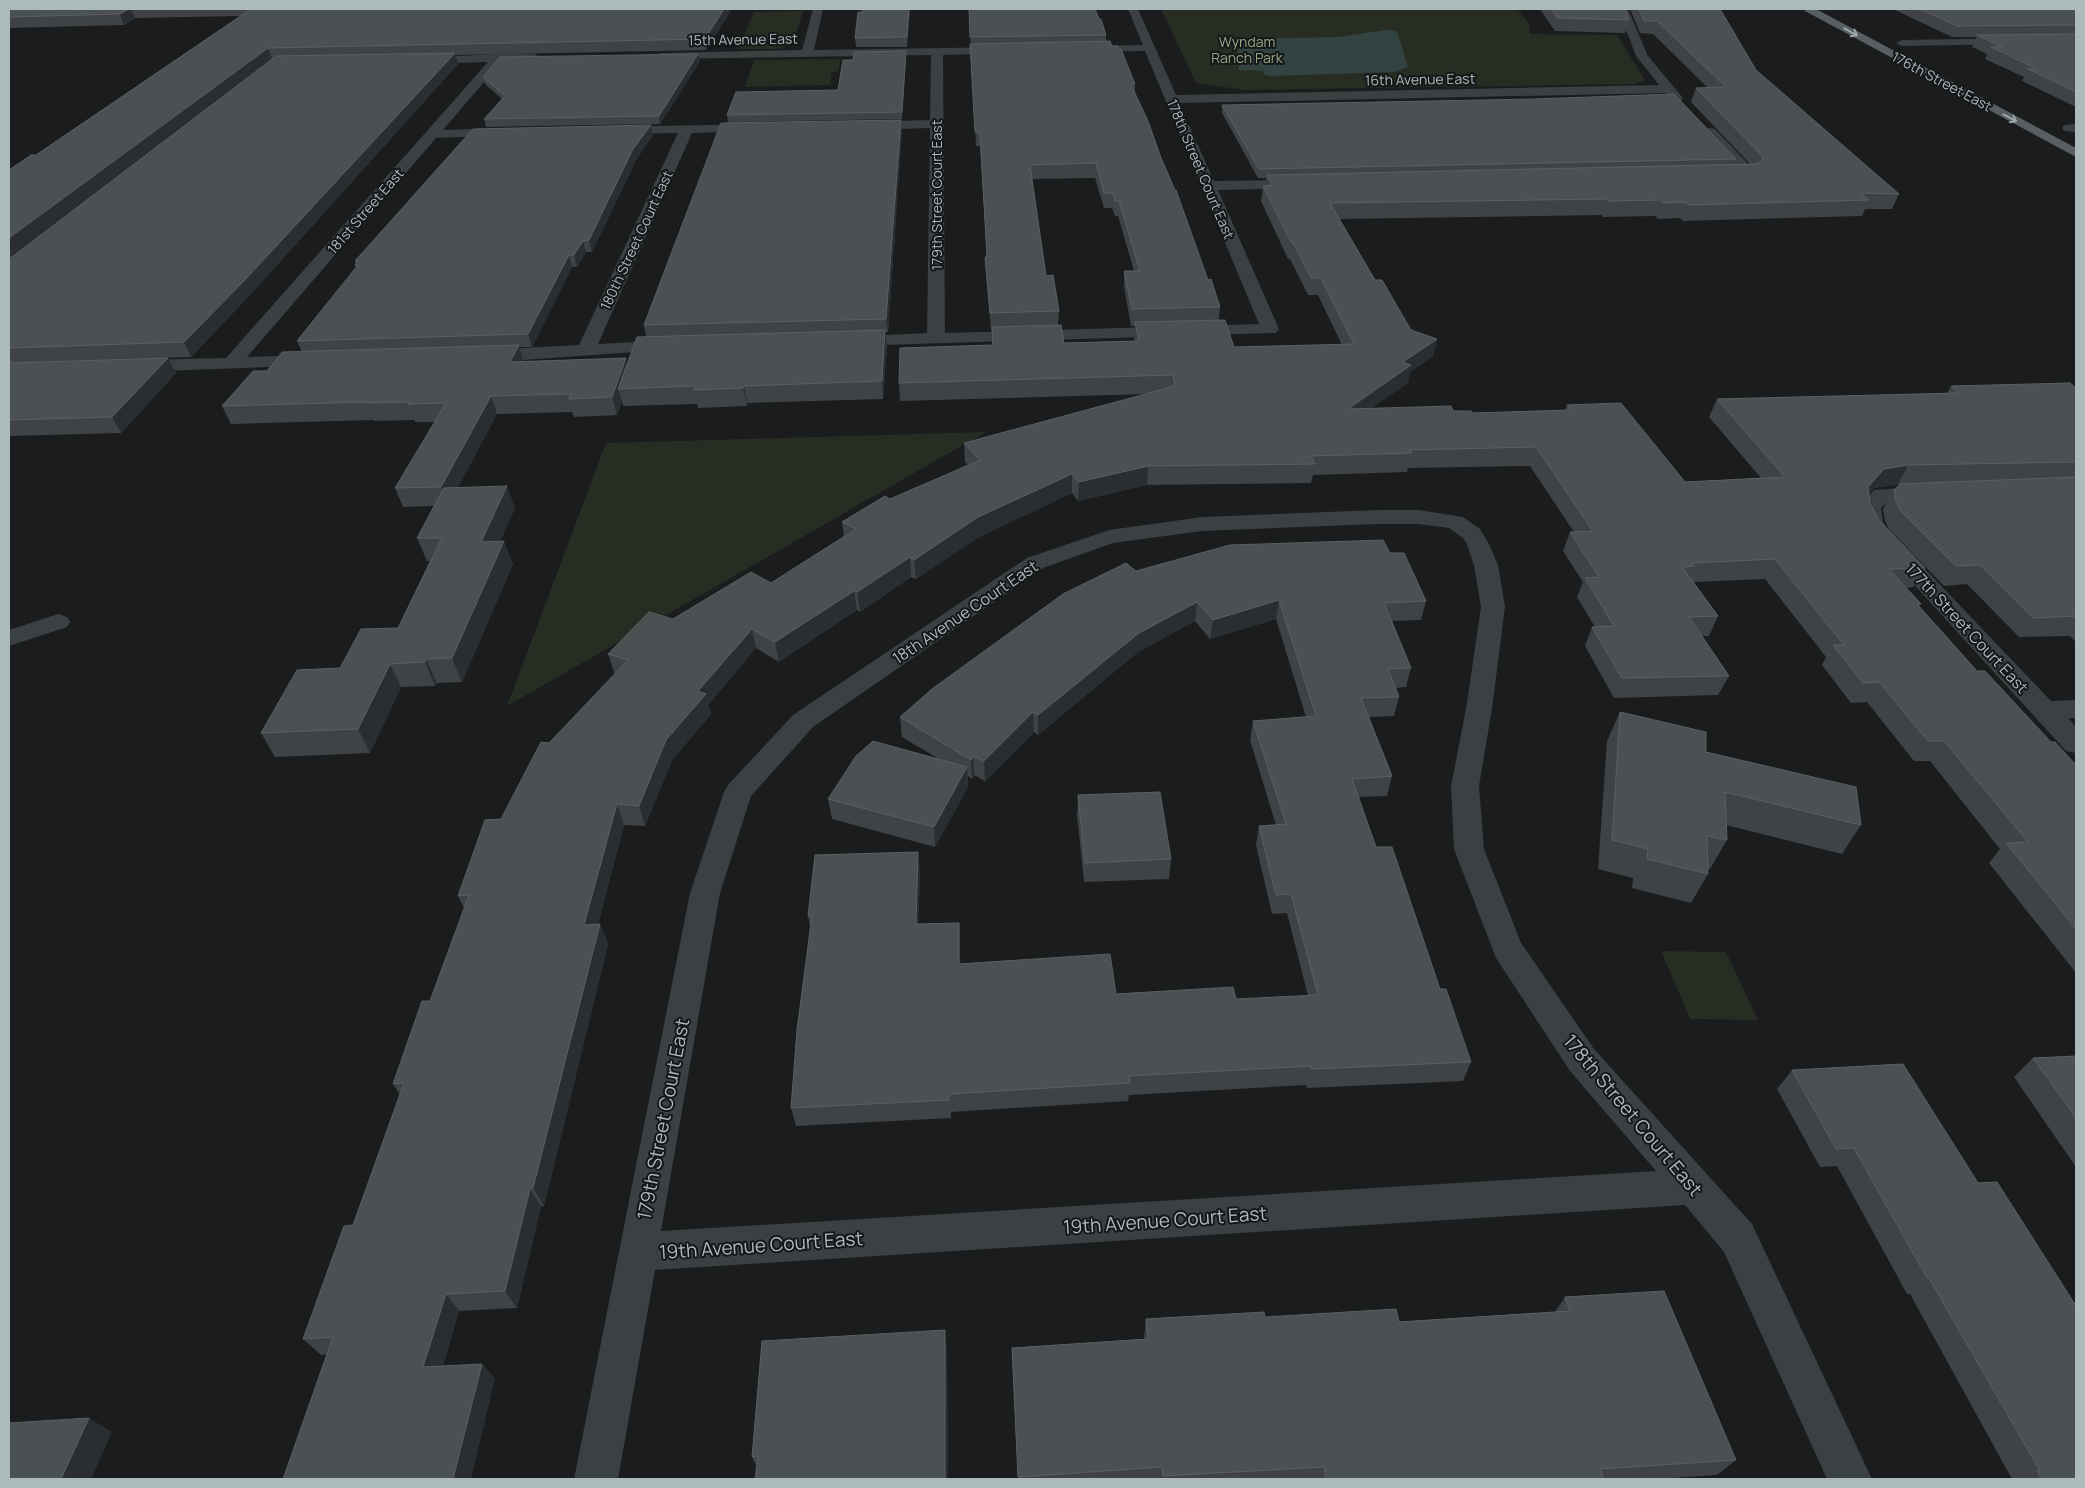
<svg xmlns="http://www.w3.org/2000/svg" width="2085" height="1488" font-family="Manrope,sans-serif">
	<style>
		.green { fill: #282d24 }
		.water { fill: #324341 }
		.lines { fill: none; stroke-linecap: round; stroke-linejoin: round }
		.minor { fill: #3b4042; fill-rule: evenodd }
		.major { fill: #575f61; fill-rule: evenodd }
		.wall { fill: #3f4345; fill-rule: evenodd }
		.shaded-wall { fill: #2b2e30 }
		.building { fill: #4b5052; stroke: #5a6062 }
		.oneway { stroke: #9ca8aa }
		.labels { text-anchor: middle; dominant-baseline: central; stroke-width: 4; stroke-linejoin: round; paint-order: stroke }
		.far-street-label { font-size: 14px; fill: #adbabc; stroke: #151718 }
		.far-park-label { font-size: 14px; fill: #96a784; stroke: #151718 }
		.street-label { font-size: 16px; fill: #adbabc; stroke: #151718 }
		.near-street-label { font-size: 19px; fill: #adbabc; stroke: #151718 }
	</style>
	<rect width="100%" height="100%" fill="#1a1c1d"/>
	<path class="green" d="M1161 9H1517L1529 24 1530 34 1617 35 1645 80 1635 84 1244 90 1196 83Z
		M803 11 793 44 777 49H738L754 12Z
		M841 59 838 72H832L830 85 745 87 754 60Z
		M986 432 507 706 606 443Z
		M1661 951 1726 952 1758 1020 1690 1019Z"/>
	<path class="water" d="M1387 30 1396 31 1398 35 1408 67 1394 72 1270 76 1265 75 1263 71 1239 70 1238 48 1242 39 1338 37Z"/>
	<g class="lines">
		<path class="minor" d="M813 9H823L814 50 1008 47 1014 50 1008 53 943 55 945 333 1259 324 1145 51 1080 52 1074 49 1080 46 1143 45 1128 9H1138L1176 95 1659 85 1636 56 1618 9H1628L1648 56 1683 98 1681 101H1673L1666 93 1179 103 1214 181 1302 180 1307 181 1309 184 1307 187 1302 188 1218 190 1279 329 1276 333 850 346 844 345 841 341 844 337 927 333 930 128 863 130 856 126 863 122 930 120 931 55 661 59 655 56 661 53 802 50Z
			M2076 37V43L1902 46 1896 43 1902 40Z
			M498 54H535L541 58 535 62H501L443 130 505 128 510 129 512 132 510 135 436 138 247 357 312 355 319 357 321 361 319 365 136 372 129 370 127 366 129 362 136 360 226 358 488 62 421 64 417 62 415 60 417 58Z
			M758 124 763 125 765 128 763 131 692 133 598 344 672 340 678 341 681 345 678 349 509 361 478 360 476 356 478 352 485 350 579 345 678 133 613 134 606 130 608 127Z
			M2076 124V132L2064 131 2062 128 2064 125Z
			M1710 128 1715 129 1754 170 1756 173 1754 176H1744L1705 135 1703 132 1705 129Z
			M1929 486 1937 488 1940 493 1937 498 1888 501 1881 508 1883 522 1888 530 2051 701 2076 700V718H2068L2076 727V753L2066 751 1867 533 1861 522 1859 507 1874 490Z
			M1378 510H1419L1463 517 1480 529 1489 544 1498 565 1505 607 1492 709 1479 786 1484 849 1521 943 1594 1049 1752 1224 1872 1479H1827L1724 1252 1685 1205 655 1270 618 1479H574L690 893 724 792 728 785 793 715 1027 558 1109 530 1202 517ZM1378 524H1419L1449 528 1463 538 1467 544 1474 565 1481 607 1466 709 1451 786 1454 849 1496 958 1570 1071 1656 1171 661 1231 720 893 751 796 813 727 1043 568 1113 543 1202 531Z
			M58 614 67 617 70 622 67 627 9 646V630Z"/>
		<path class="major" d="M1804 9H1816L2076 148V157L1805 11Z"/>
	</g>
	<path class="wall" d="M9 9H732L706 50 456 55 458 64 250 295 191 357 36 362 176 373 121 433 9 436V259L273 58 36 155 240 16 135 18 124 25 9 28Z
		M910 9 907 47H856L855 38 862 13Z
		M969 9 1099 19 1106 35V41L1112 46 1135 84V92L1208 280 1220 307 1219 320 1234 347 1342 345 1318 295H1308L1290 259H1288L1261 201 1263 186H1266V178H1258L1222 113V105L1736 159 1734 164H1750L1691 102 1696 88H1708L1653 34 1640 33 1630 9H1720L1756 70 1899 194 1892 209H1865L1862 216 1683 221 1680 218 1658 219 1655 216 1603 217 1602 215 1339 219 1375 280 1411 330 1437 339 1433 356 1410 372 1408 383 1371 408 1473 413 1565 410 1567 405 1685 482 1761 478 1709 417 1717 399 1947 393 1951 386 2076 388V642L2070 636 2019 637 1967 584 1944 586 1889 529 1885 521 1883 509 1894 490 1900 484 1874 488 1869 494 1870 503 1879 520 1925 568 1913 587 1906 588 1921 604 1919 606 1977 671 2051 742 2076 765V973L1989 863 2000 849 1930 761H1914L1867 702 1851 703 1822 665 1826 657 1765 579 1694 582 1718 616 1709 636H1702L1729 676 1718 695 1614 698 1585 646 1592 627H1595L1577 597 1583 582 1563 551 1570 532H1574L1530 466 1408 468 1407 472 1313 475 1311 483 1147 485 1078 501 1072 493 979 537 916 579 911 577 860 612 857 610 779 662 756 648 708 705 711 714 672 760 645 826 624 825 598 924H600L608 944 544 1206H541L517 1308 459 1311 443 1366 482 1364 495 1379 327 1354 321 1355 303 1339 353 1225 400 1095 393 1084 430 1001 464 908 458 896 501 819 549 743 615 675 608 654 673 619 771 583 844 537 842 522 890 499 968 465 965 462 964 443 1148 394 900 401 899 383 992 345V330H991L986 272 985 257H987L980 146H976ZM1095 178 1104 208H1112L1115 216H1118L1134 271H1124V287L1131 326H1135L1134 341 1064 343 1058 325 1059 311 1046 276 1032 179Z
		M1540 9H1625L1629 20 1625 33 1555 31Z
		M1893 9H2076V107L2022 81 2024 77 1985 59 1987 54 1972 47 1976 37H1952Z
		M906 57 902 119 728 122 727 115 838 90Z
		M700 61 660 124 486 127 484 119 502 99 485 84 483 77Z
		M901 120 902 130 888 332H885L887 347 883 399 747 403V406L698 408 697 404 623 406 622 401 617 415 574 417 572 412 497 414 458 487 515 508 500 541 513 564 462 682 437 683 435 686 401 687 370 753 275 757 261 733 340 668 398 628 430 561H427L417 538 434 506 403 507 395 488 435 422H415V420L374 421 373 420 231 424 222 406 267 371 302 352 297 341 356 268 355 265 356 264 355 261 653 135 636 160 592 252H586L577 267H572L532 347H519L524 361 628 363 646 337 644 325Z
		M1390 553 1426 601 1421 620 1392 621 1411 668 1406 687 1396 688 1399 697 1394 716 1369 717 1392 776 1387 796 1359 797 1376 847 1440 989 1471 1062 1463 1081 1307 1088 1306 1085 1129 1095 1128 1101 951 1112V1118L796 1126 791 1108 810 927 808 916 918 852 920 872 918 924 959 923 960 942V964L1116 994 1236 999 1308 996 1287 913 1272 914 1256 845 1259 826 1276 825 1250 740 1253 721 1306 717 1276 619 1210 639 1195 621 1138 652 1038 735 1034 732 985 781 974 775 972 779 968 776V787L935 847 832 819 828 799 939 759 902 737 900 717 1136 571Z
		M1620 712 1706 752 1861 825 1842 854 1726 825 1727 840 1710 869H1708V874L1691 903 1632 888 1633 878 1598 869 1607 741Z
		M1078 795 1171 859 1169 879 1084 882 1077 815Z
		M2076 1056V1167L2014 1077 2033 1058Z
		M1792 1070 1978 1183 2076 1479H2012L1910 1294H1907L1837 1166 1820 1167 1777 1089Z
		M1565 1297 1736 1460 1717 1475 1658 1479H1018L1012 1348 1144 1339 1146 1319 1265 1317 1399 1322 1555 1312Z
		M947 1349 948 1479H755L757 1467 752 1457Z"/>
	<path class="shaded-wall" d="M129 9H131L135 18 124 25 120 14Z
		M724 9H732L706 50 705 39Z
		M909 9H910L907 47V37Z
		M268 48 272 58 9 258V238Z
		M906 51V57L902 119V112Z
		M455 53 458 64 250 295 191 357 184 342Z
		M698 54 700 61 660 124 659 116Z
		M901 120 902 130 888 332 886 319Z
		M651 125 653 135 636 160 592 252 589 240 633 149Z
		M583 241 586 252 577 267 574 255Z
		M569 255 572 267 532 347 528 334Z
		M885 330 887 347 883 399 882 381Z
		M1437 339 1433 356 1410 372 1408 383 1344 427 1348 409 1403 362Z
		M519 345 524 363 510 362Z
		M168 358 176 373 121 433 112 417Z
		M626 358 631 376 618 389 622 401 617 415 612 397Z
		M744 386 747 403V406L743 388Z
		M491 396 497 414 448 506 441 487Z
		M1908 465 1898 484 1874 488 1858 506 1868 487 1884 469Z
		M1148 466 1147 485 1078 501 1079 482Z
		M1072 474V493L979 537 916 579 914 560 978 517Z
		M507 486 515 508 489 564 481 542Z
		M504 541 513 564 462 682 452 658Z
		M910 557 911 577 860 612 857 592Z
		M854 591 857 610 779 662 775 642Z
		M1279 600 1276 619 1210 639 1213 620Z
		M1197 602 1195 621 1138 652 1038 735V715L1139 633Z
		M752 629 756 648 708 705 711 714 672 760 645 826 639 806 666 740 698 691Z
		M426 659 437 683 435 686 425 662Z
		M390 664 401 687 370 753 358 729Z
		M1033 712 1034 732 985 781 984 761Z
		M973 756 974 775 972 779 971 760Z
		M967 767 968 787 935 847 934 827Z
		M617 804 624 825 592 945 584 925Z
		M918 852 920 872 918 944 916 924Z
		M959 923 960 942V983L959 964Z
		M600 924 608 944 544 1206 533 1188Z
		M530 1189 541 1206 517 1308 505 1291Z
		M446 1294 459 1311 438 1383 423 1367Z
		M945 1330 947 1349 948 1479H945Z
		M482 1364 495 1379 471 1479H453Z
		M89 1418 112 1432 91 1479H61Z"/>
	<path class="building" d="M9 9H129L120 14 9 17Z
		M251 9H724L705 39 268 48 9 238V170L31 155H36Z
		M862 9H909L907 37 855 38 858 12 862 13Z
		M969 9H1095L1099 19H1101L1106 35 970 37Z
		M1551 9H1625L1629 20 1558 18Z
		M1639 9H1720L1756 70 1899 194 1860 193 1869 200 1689 205 1685 202 1663 203 1660 200 1608 201 1606 199 1330 203 1375 280H1382L1411 330 1437 339 1403 362 1411 365 1348 409 1451 406 1453 411H1471L1473 413 1571 410 1567 405 1621 403 1685 482 1785 477 1717 399 1959 393 1951 386 2070 383 2076 388V462L1908 465 1884 469 1868 487 1870 503 1879 520 1925 568 1889 569 1921 604H1917L1977 671H1985L2051 742H2055L2076 765V929L2006 843 2028 842 1944 741H1928L1879 682 1863 683 1833 645H1844L1775 559 1692 563 1694 566 1682 567 1718 616 1689 617 1729 676 1622 678 1592 627 1614 626 1585 578 1599 577 1570 532 1593 531 1536 447 1410 450 1412 453 1311 456 1315 464 1148 466 1079 482 1072 474 978 517 914 560 910 557 857 592 854 591 775 642 752 629 698 691 706 694 666 740 639 806 617 804 584 925 600 924 533 1188 530 1189 505 1291 446 1294 423 1367 482 1364 453 1479H283L333 1337 303 1339 344 1226 353 1225 404 1083 393 1084 422 1001H430L469 895 458 896 485 820 501 819 541 742 549 743 628 660 608 654 649 612 673 619 751 572 771 583 856 529 842 522 885 496 890 499 980 460 964 443 1175 386 1173 375 899 383 900 348 993 345 992 327 1061 325 1064 343 1139 341 1135 322 1225 320 1234 347 1354 344 1321 278H1311L1293 242H1291L1263 186 1272 185 1267 175 1755 164 1761 162 1763 157 1696 88 1726 87 1657 21H1644Z
		M1920 9H2076V25L1957 26Z
		M2076 34V92L2028 69H2037L1991 47H2002L1977 35Z
		M1110 41 1112 46H1118L1119 49H1121L1135 84 1131 85 1148 121 1161 158 1175 190H1176L1208 280 1211 279 1220 307 1132 309 1124 271H1140L1119 201H1115L1113 193H1104L1096 163 1030 165 1046 276 1053 275 1059 311 990 313 985 257H987L980 132H975L970 44Z
		M906 51 902 112 727 115 736 92 838 90 843 60H853L854 52Z
		M455 53 244 281 184 342 9 348V259L276 56Z
		M698 54 659 116 484 119 505 96 483 77 500 57Z
		M1674 94 1736 159 1259 169 1222 105 1535 99Z
		M901 120 886 319 644 325 721 123Z
		M651 125 633 149 589 240 583 241 574 255H569L528 334 297 341 358 265H355L358 261H355L473 129Z
		M885 330 882 381 744 386 743 388 694 390 695 386 618 389 637 337Z
		M519 345 510 362 626 358 612 397 569 399 571 394 491 396 441 487 395 488 446 403 408 404 410 402 366 403 367 402 222 406 253 371H267L282 352Z
		M168 358 112 417 9 420V363Z
		M2076 477V616L2033 618 1980 565 1956 566 1900 510 1896 502 1894 490 1900 484Z
		M507 486 481 542 504 541 452 658 426 659 425 662 390 664 358 729 261 733 297 670 340 668 361 629 398 628 442 538H417L444 488Z
		M1383 540 1390 553H1404L1426 601 1384 603 1411 668 1388 669 1399 697 1361 698 1392 776 1352 779 1376 847H1392L1440 989H1446L1471 1062 1312 1069 1311 1066 1129 1076 1130 1083 949 1094V1100L791 1108 797 1030 812 916H808L815 855 918 852 916 924 959 923V964L1110 954 1116 994 1233 987 1236 999 1318 995 1291 894 1276 895 1259 826 1286 824 1253 721 1316 716 1279 600 1213 620 1197 602 1139 633 1038 715 1033 712 984 761 973 756 971 760 900 717 932 689 1063 594 1126 563 1136 571 1230 545Z
		M1620 712 1706 732V752L1856 787 1861 825 1725 792 1727 840 1707 836 1708 874 1647 859 1648 849 1612 840Z
		M873 741 967 767 934 827 828 799 856 756Z
		M1160 792 1171 859 1085 863 1078 795Z
		M2076 1056V1118L2033 1058Z
		M1903 1064 1978 1183 1997 1182 2076 1306V1479H2041L2037 1471H2040L1929 1278H1927L1854 1148 1836 1149 1792 1070Z
		M1664 1291 1736 1460 1600 1469 1604 1479H1326L1324 1467 1163 1476 1162 1467 1018 1477 1012 1348 1148 1339 1146 1319 1264 1312 1265 1317 1396 1309 1399 1322 1570 1311 1565 1297Z
		M945 1330V1479H755L758 1456 752 1457 762 1341Z
		M89 1418 61 1479H9V1423Z"/>
	<defs><path id="oneway-shaft" d="M-6 0H5M1.5-3L5.5 0L1.5 3" fill="none" stroke-width="1.6" stroke-linecap="round" stroke-linejoin="round" transform="scale(1.25)"/></defs>
	<g class="oneway">
		<use href="#oneway-shaft" transform="translate(1851 32) rotate(29)"/>
		<use href="#oneway-shaft" transform="translate(2010 118) rotate(28)"/>
	</g>
	<g class="labels">
		<g class="far-street-label">
			<text transform="translate(743 39) rotate(-1)">15th Avenue East</text>
			<text transform="translate(1420 79) rotate(-1)">16th Avenue East</text>
			<text transform="translate(1942 81) rotate(28)">176th Street East</text>
			<text transform="translate(1201 169) rotate(67)">178th Street Court East</text>
			<text transform="translate(936 195) rotate(-90)">179th Street Court East</text>
			<text transform="translate(365 211) rotate(-49)">181st Street East</text>
			<text transform="translate(636 240) rotate(-65)">180th Street Court East</text>
		</g>
		<g class="far-park-label">
			<text x="1247" y="41">Wyndam<tspan x="1247" dy="16">Ranch Park</tspan></text>
		</g>
		<g class="street-label">
			<text transform="translate(965 612) rotate(-34)">18th Avenue Court East</text>
			<text transform="translate(1967 628) rotate(47)">177th Street Court East</text>
		</g>
		<g class="near-street-label">
			<text transform="translate(1633 1115) rotate(50)">178th Street Court East</text>
			<text transform="translate(663 1119) rotate(-79)">179th Street Court East</text>
			<text transform="translate(1165 1220) rotate(-4)">19th Avenue Court East</text>
			<text transform="translate(761 1245) rotate(-4)">19th Avenue Court East</text>
		</g>
	</g>
	<rect width="2085" height="1488" fill="none" stroke="#adbabc" stroke-width="20"/>
</svg>
